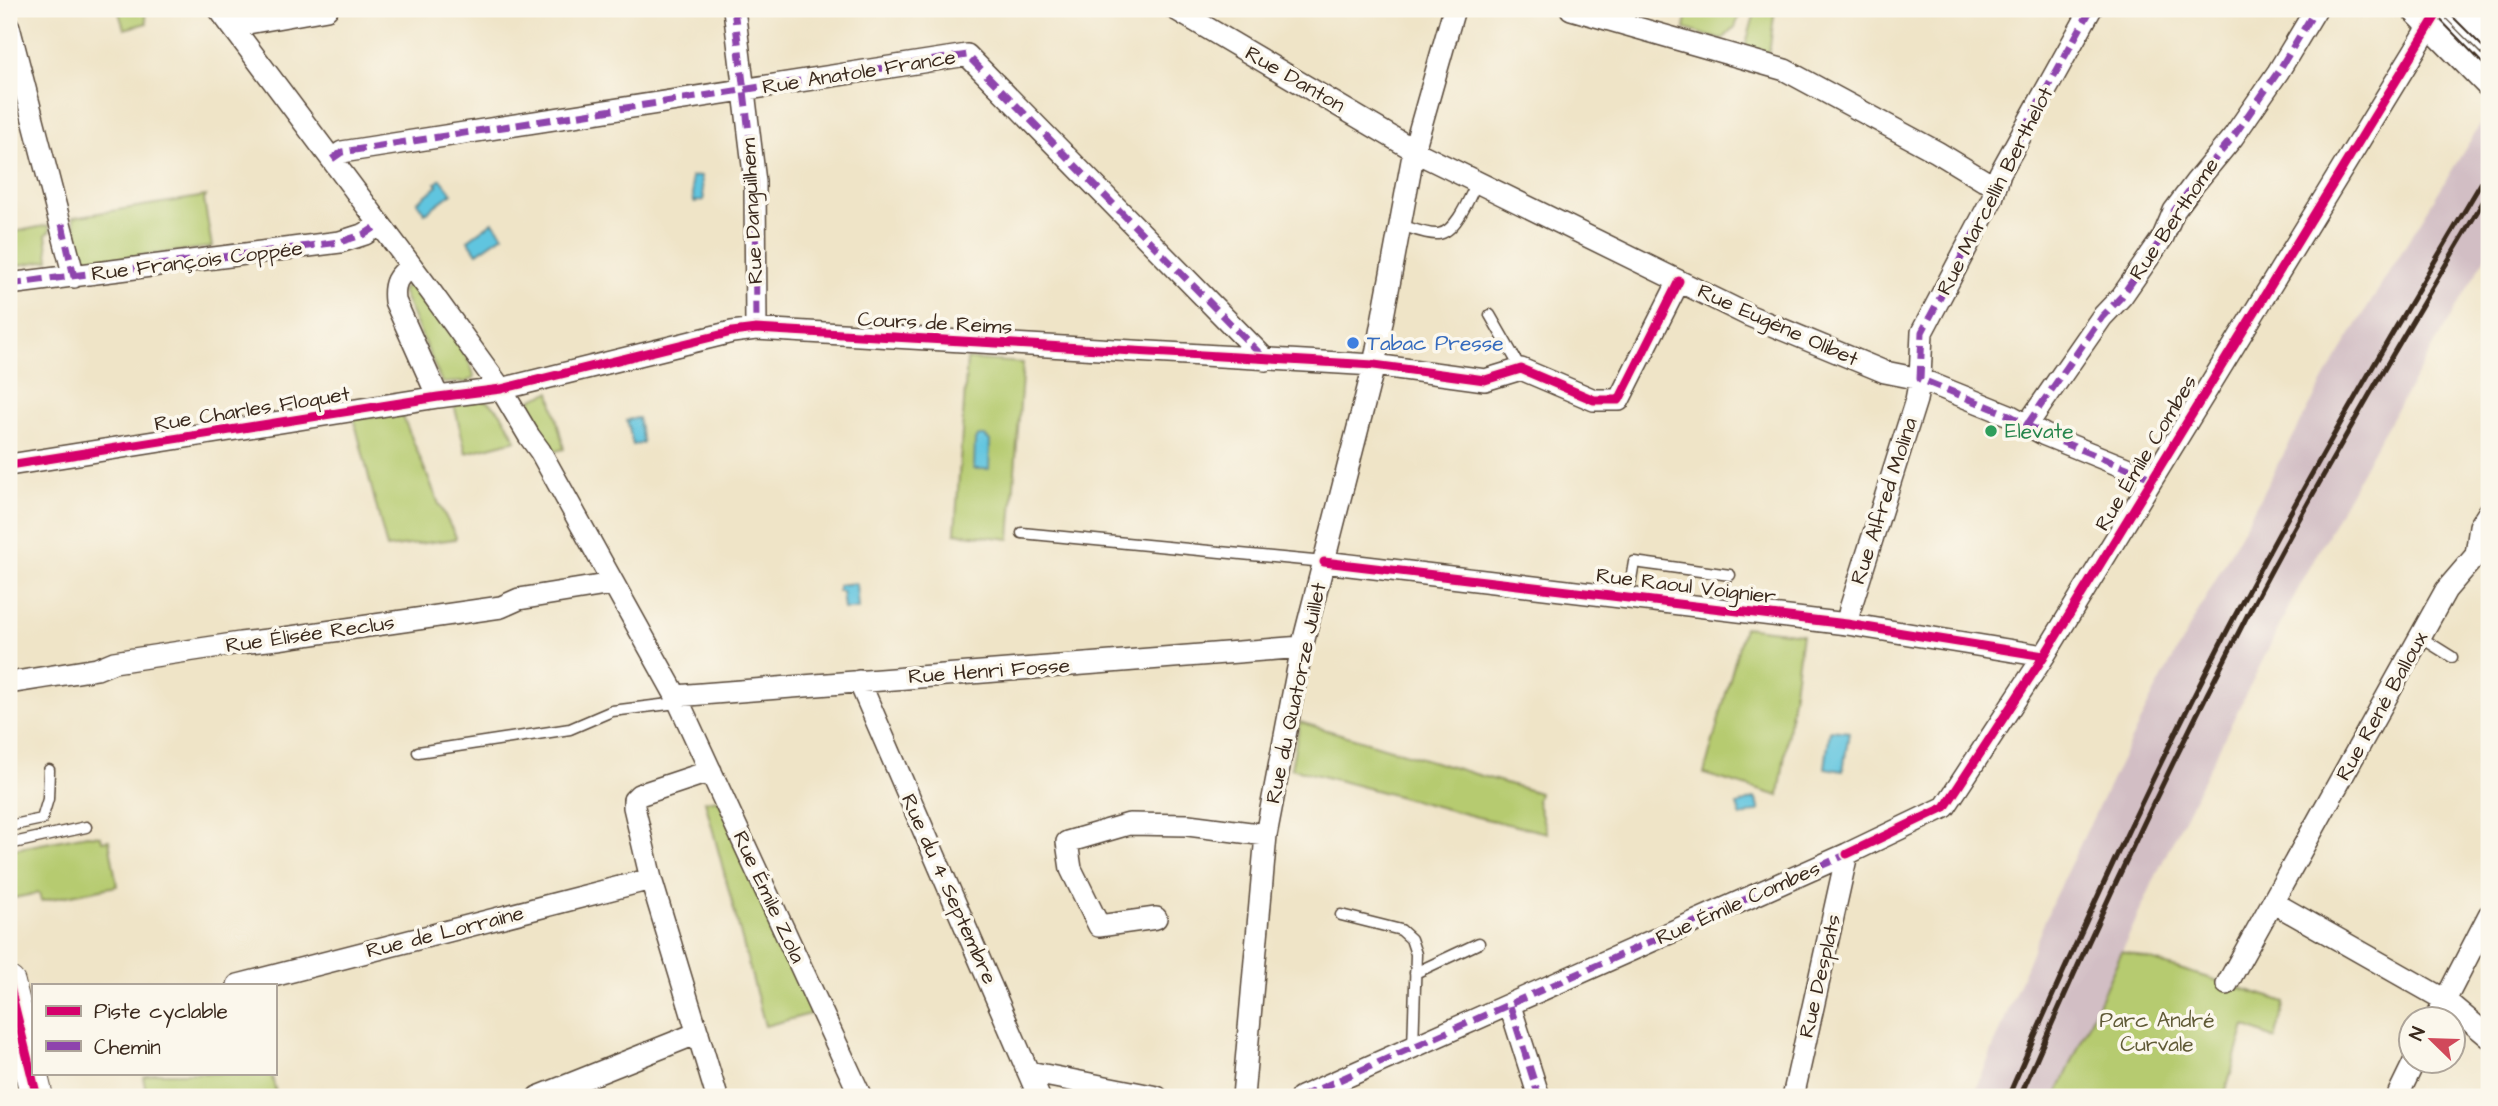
<svg xmlns="http://www.w3.org/2000/svg" width="2498" height="1106" font-family="'Architects Daughter',sans-serif">
	<style>
		.industrial { fill: #d2bec4 }
		.green { fill: #b6cb6f; stroke: #787a46; stroke-width: 2 }
		.water { fill: #61c5df; stroke: #4e787e; stroke-width: 2 }
		.lines { fill: none; stroke-linecap: round; stroke-linejoin: round }
		.service-casing { stroke: #564637; stroke-width: 13 }
		.minor-casing { stroke: #564637; stroke-width: 24 }
		.secondary-casing { stroke: #564637; stroke-width: 31 }
		.primary-casing { stroke: #564637; stroke-width: 34 }
		.service { stroke: #fff; stroke-width: 10 }
		.minor { stroke: #fff; stroke-width: 21 }
		.secondary { stroke: #fff; stroke-width: 28 }
		.primary { stroke: #fff; stroke-width: 32 }
		.tram { stroke: #3b2a1e; stroke-width: 2 }
		.rail { stroke: #3b2a1e; stroke-width: 5 }
		.quiet { stroke: #8e44ad; stroke-width: 7; stroke-dasharray: 14 7; stroke-linecap: butt }
		.cycleway-casing { stroke: #fbf7ec; stroke-width: 13 }
		.cycleway { stroke: #d6006c; stroke-width: 9 }
		.shop-dot { fill: #3f7fe0; stroke: #fbf7ec; stroke-width: 2.5 }
		.leisure-dot { fill: #2e9e5b; stroke: #fbf7ec; stroke-width: 2.5 }
		.labels { text-anchor: middle; dominant-baseline: central; stroke-width: 7; stroke-linejoin: round; paint-order: stroke }
		.street-label { font-size: 21px; fill: #3b2a1e; stroke: #fbf7ec }
		.shop-label { font-size: 21px; fill: #366cbe; stroke: #fbf7ec; text-anchor: start }
		.leisure-label { font-size: 21px; fill: #27864d; stroke: #fbf7ec; text-anchor: start }
		.park-label { font-size: 21px; fill: #605a36; stroke: #fbf7ec }
	</style>
	<rect width="100%" height="100%" fill="#fbf7ec"/>
	<filter id="ink" filterUnits="userSpaceOnUse"><feTurbulence type="fractalNoise" baseFrequency=".0143" numOctaves="2"/><feDisplacementMap in="SourceGraphic" scale="14" xChannelSelector="R" yChannelSelector="G"/><feConvolveMatrix kernelMatrix="1 2 1 2 8 2 1 2 1" color-interpolation-filters="sRGB"/></filter>
	<filter id="wash" filterUnits="userSpaceOnUse"><feTurbulence type="fractalNoise" baseFrequency=".00686" numOctaves="4" result="noise"/><feDisplacementMap in="SourceGraphic" scale="28" xChannelSelector="R" yChannelSelector="G"/><feGaussianBlur stdDeviation="1.57" result="paint"/><feColorMatrix in="noise" values="0 0 0 0 0 0 0 0 0 0 0 0 0 0 0 0 0 1.4 0 .05"/><feComposite in="paint" operator="in"/></filter>
	<g filter="url(#wash)">
		<rect width="100%" height="100%" fill="#efe4c7"/>
		<path class="industrial" d="M2489 110V252L2378 441 2295 595 2159 869 2056 1097H1973L2054 898 2154 693 2331 367Z"/>
		<path class="green" d="M118 9H144L147 23 124 29Z
			M1688 9H1742L1735 27 1722 40 1685 29Z
			M1756 9H1775L1769 53 1745 47Z
			M206 196 204 200 212 247 91 262 83 257 73 217Z
			M49 225 50 232 46 234 49 260 14 266V272L9 273V233Z
			M409 283 418 286C430 304 474 359 474 378L466 382 442 383 402 291Z
			M967 359 1023 363 1010 539 955 533Z
			M550 392 564 449 552 452 529 406 532 399Z
			M482 400C500 404 507 424 516 440L466 453 454 404Z
			M401 412 439 504 456 537 455 539 387 548 354 419Z
			M1744 627 1802 634 1779 796 1704 774Z
			M1300 722 1539 793 1537 801 1547 833 1477 817 1291 768Z
			M718 799 818 1012 765 1026 705 801Z
			M87 835 101 836 102 841 109 840 117 886 41 901 39 893 9 899V850Z
			M2122 951 2285 1002 2275 1039 2245 1026 2224 1097H2056Z
			M156 1073H271L277 1097H147L143 1077Z"/>
		<path class="water" d="M701 176 704 200 694 202 691 177Z
			M441 179 452 193 425 213 417 202 438 186 436 183Z
			M493 222 503 235 477 253 468 240Z
			M638 418 643 443 633 445 627 420Z
			M979 436H985L990 441 989 469H974L975 440Z
			M856 583 858 609H844L842 591H838V585Z
			M1830 730 1849 732 1843 771 1825 768Z
			M1755 798 1760 810 1741 817 1737 805Z"/>
	</g>
	<g filter="url(#ink)">
		<g class="lines">
			<g class="service-casing">
				<path id="service" d="M1400 225C1411 228 1427 235 1438 234 1456 233 1470 196 1477 182
					M1490 315 1521 369
					M1022 533 1324 562
					M1628 597 1634 562 1730 575
					M2420 637 2452 657
					M418 752 570 729 612 711 669 704 676 696
					M9 826 42 819 48 799 49 770
					M9 844 86 827
					M1341 915 1401 930 1411 939 1416 954 1413 1048
					M1415 973 1479 943"/>
			</g>
			<g class="minor-casing">
				<path id="minor" d="M219 9 431 292 501 389 529 436 540 451 676 696 861 1097
					M734 9 755 182 756 329
					M1175 9 1424 156 1750 316 1885 372 1920 379 2009 415 2045 435 2151 478
					M1571 9 1785 70 1937 152 1983 180 1997 184
					M9 27 74 277
					M236 32 248 23 327 9
					M332 159 342 152 967 55 1266 360
					M411 266C397 277 393 283 395 301L438 397
					M9 284 340 242 365 234 380 224
					M2027 425 2102 317 2122 296 2163 237 2174 211 2195 183 2233 137 2278 72 2316 9
					M9 465 438 397 501 389 732 332 756 329 1374 365 1485 380 1521 369 1594 400H1619L1679 281
					M1324 562 1847 624 2044 656
					M1847 624 1850 609 1916 400 1920 379 1922 332 1992 199 2000 173 2091 9
					M859 681 1039 1097
					M9 683 97 669 114 662 240 643 277 639 501 607 519 599 612 584
					M676 696 1302 647
					M711 771 639 795 634 800V807L651 879 717 1097
					M2274 903 2445 1000 2489 1037
					M1156 918 1099 926 1071 869 1067 842 1129 824 1188 825 1266 835
					M2227 984 2446 590 2476 555 2480 526 2489 512
					M238 985 651 879
					M1510 1006 1539 1097
					M2436 1018 2489 915
					M1029 1072 1157 1097
					M538 1097 698 1033
					M1243 1097 1266 835 1302 647 1374 365 1414 150 1454 9
					M1301 1097 1847 854 1945 807 2044 656 2440 9
					M1793 1097 1847 854
					M2397 1097 2415 1060"/>
			</g>
			<g class="secondary-casing">
				<path id="secondary" d="M2416 9 2489 83
					M2457 9 2489 41"/>
			</g>
			<g class="primary-casing">
				<path id="primary" d="M9 983 37 1097"/>
			</g>
			<use href="#service" class="service"/>
			<use href="#minor" class="minor"/>
			<use href="#secondary" class="secondary"/>
			<use href="#primary" class="primary"/>
			<path class="tram" d="M2430 9 2489 70
				M2445 9 2489 53"/>
			<path class="rail" d="M2008 1097C2080 931 2156 766 2240 606 2318 458 2403 314 2489 170
				M2020 1097C2090 934 2166 772 2248 614 2323 471 2406 331 2489 192"/>
			<path class="quiet" d="M734 9 755 182 756 329
				M2091 9 2000 173 1992 199 1922 332 1920 379 2009 415 2045 435 2151 478
				M332 159 342 152 967 55 1265 359
				M62 224 74 277
				M9 284 340 242 365 234 380 224
				M2027 425 2102 317 2122 296 2163 237 2174 211 2195 183 2233 137 2278 72 2316 9
				M1510 1006 1539 1097
				M1301 1097 1852 852"/>
			<g class="cycleway-casing">
				<path id="cycleway" d="M9 465 438 397 501 389 732 332 756 329 1374 365 1485 380 1521 369 1594 400H1619L1679 281
					M1324 562 1847 624 2044 656
					M1847 854 1945 807 2044 656 2440 9
					M9 983 37 1097"/>
			</g>
			<use href="#cycleway" class="cycleway"/>
		</g>
	</g>
	<circle class="shop-dot" cx="1353" cy="343" r="7"/>
	<circle class="leisure-dot" cx="1991" cy="431" r="7"/>
	<g class="labels">
		<g class="street-label">
			<text transform="translate(859 72) rotate(-9)">Rue Anatole France</text>
			<text transform="translate(1295 79) rotate(30)">Rue Danton</text>
			<text transform="translate(1995 191) rotate(-63)">Rue Marcellin Berthelot</text>
			<text transform="translate(752 211) rotate(-93)">Rue Danguilhem</text>
			<text transform="translate(2174 219) rotate(-56)">Rue Berthome</text>
			<text transform="translate(197 261) rotate(-7)">Rue François Coppée</text>
			<text transform="translate(935 323) rotate(3)">Cours de Reims</text>
			<text transform="translate(1778 325) rotate(24)">Rue Eugène Olibet</text>
			<text transform="translate(252 409) rotate(-9)">Rue Charles Floquet</text>
			<text transform="translate(2146 453) rotate(-59)">Rue Émile Combes</text>
			<text transform="translate(1884 501) rotate(-72)">Rue Alfred Molina</text>
			<text transform="translate(1686 586) rotate(7)">Rue Raoul Voignier</text>
			<text transform="translate(310 634) rotate(-8)">Rue Élisée Reclus</text>
			<text transform="translate(989 671) rotate(-4)">Rue Henri Fosse</text>
			<text transform="translate(1296 693) rotate(-78)">Rue du Quatorze Juillet</text>
			<text transform="translate(2382 706) rotate(-61)">Rue René Balloux</text>
			<text transform="translate(949 889) rotate(66)">Rue du 4 Septembre</text>
			<text transform="translate(769 897) rotate(65)">Rue Émile Zola</text>
			<text transform="translate(1738 903) rotate(-24)">Rue Émile Combes</text>
			<text transform="translate(445 932) rotate(-14)">Rue de Lorraine</text>
			<text transform="translate(1820 976) rotate(-77)">Rue Desplats</text>
		</g>
		<g class="shop-label">
			<text x="1367" y="343">Tabac Presse</text>
		</g>
		<g class="leisure-label">
			<text x="2005" y="431">Elevate</text>
		</g>
		<g class="park-label">
			<text x="2157" y="1020">Parc André<tspan x="2157" dy="24">Curvale</tspan></text>
		</g>
	</g>
	<rect width="2498" height="1106" fill="none" stroke="#fbf7ec" stroke-width="35"/>
	<rect x="32" y="984" width="245" height="91" fill="#fbf7ec" stroke="#aea59a" stroke-width="2"/>
	<rect x="46" y="1006" width="35" height="10" fill="#d6006c" stroke="#aea59a" stroke-width="2"/>
	<text x="94" y="1018" font-size="21" fill="#3b2a1e">Piste cyclable</text>
	<rect x="46" y="1041" width="35" height="10" fill="#8e44ad" stroke="#aea59a" stroke-width="2"/>
	<text x="94" y="1054" font-size="21" fill="#3b2a1e">Chemin</text>
	<g transform="translate(2432 1040) rotate(293)"><circle r="33" fill="#fbf7ec" stroke="#aea59a" stroke-width="2"/>
	<path d="M0-5L12 26L0 18L-12 26Z" fill="#d1495b"/>
	<text y="-10" font-size="19" font-weight="bold" text-anchor="middle" fill="#3b2a1e">N</text>
	</g>
</svg>
